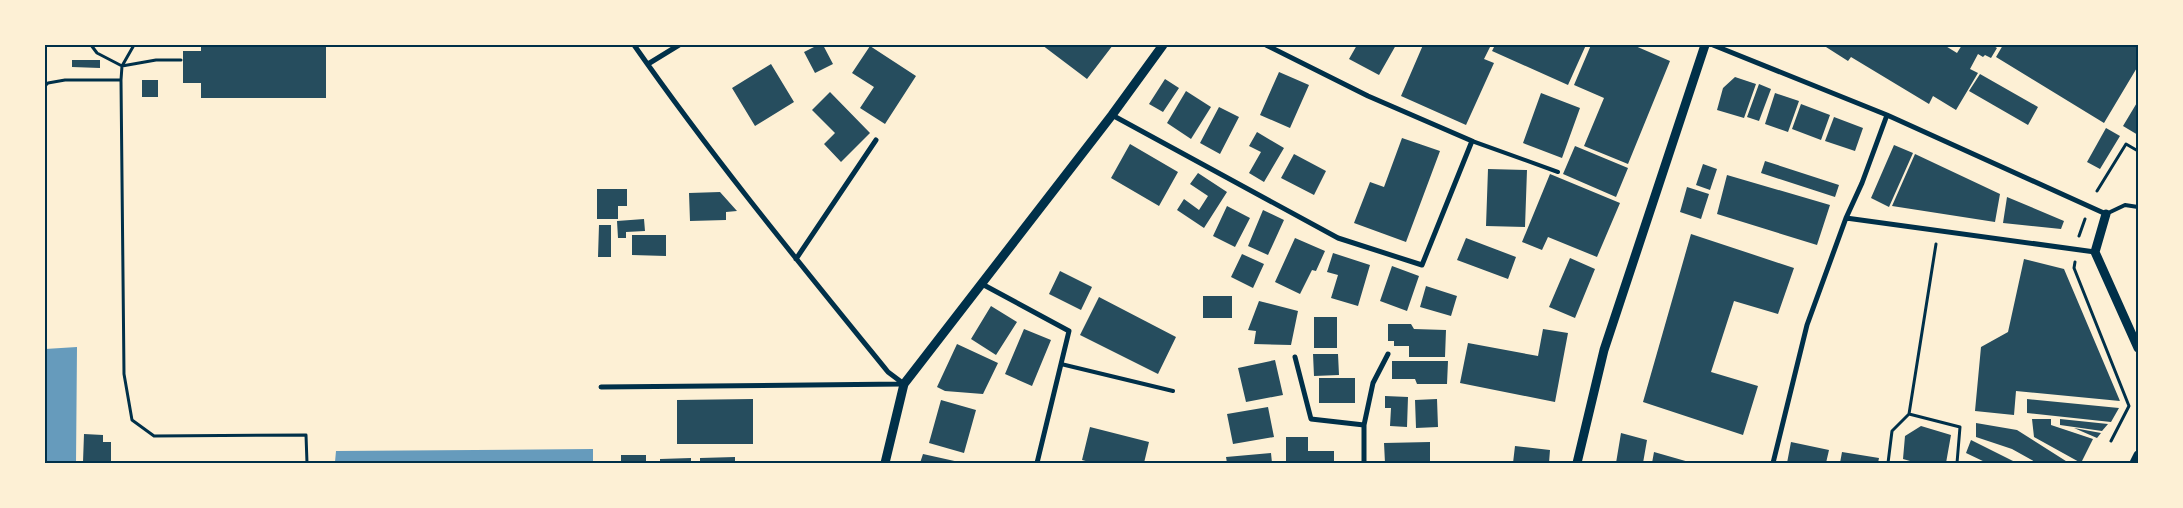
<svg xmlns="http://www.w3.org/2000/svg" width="2183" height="508" font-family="'Alegreya Sans',sans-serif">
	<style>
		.water { fill: #669bbc }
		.building { fill: #264d5e }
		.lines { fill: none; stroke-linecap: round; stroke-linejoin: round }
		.path { stroke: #003049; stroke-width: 3 }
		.service { stroke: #003049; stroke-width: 4 }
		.minor { stroke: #003049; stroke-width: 5 }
		.tertiary { stroke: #003049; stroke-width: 9 }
		.neatline { fill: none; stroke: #003049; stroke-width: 2 }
	</style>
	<rect width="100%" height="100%" fill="#fdf0d5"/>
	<path class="water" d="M77 347 76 463H45V349Z
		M593 449V463H286L335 462 336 451Z"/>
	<path class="building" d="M201 45H326V98H201V83H183V51H201Z
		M818 45H823L833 64 815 73 804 52Z
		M1042 45H1113L1087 79Z
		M1357 45H1396L1379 75 1349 59Z
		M1423 45H1491L1484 59 1494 63 1466 125 1401 96Z
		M1495 45H1586L1568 85 1492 51Z
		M1591 45H1633L1670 61 1628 164 1584 146 1604 98 1574 85Z
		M1827 45H1944L1957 53 1962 45H1992L1997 48 1991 58 1985 55 1983 57 1978 54 1970 69 1978 73 1956 110 1933 96 1929 104 1851 57 1848 61 1826 47Z
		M2003 45H2138V66L2104 123 1996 57Z
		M870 46 916 76 885 124 860 108 874 87 852 73Z
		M72 60H100V68L72 67Z
		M771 64 794 102 755 126 732 88Z
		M1279 72 1309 85 1290 128 1260 115Z
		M1980 74 2038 107 2028 125 1969 91Z
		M1735 77 1756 84 1744 118 1717 110 1723 88Z
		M1165 79 1179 88 1163 112 1149 104Z
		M142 80H158V97H142Z
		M1759 84 1771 89 1759 121 1747 117Z
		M1186 91 1211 107 1191 139 1167 123Z
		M830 92 870 133 841 162 824 144 835 133 812 110Z
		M1541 93 1580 108 1562 158 1523 143Z
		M1775 93 1799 101 1788 132 1765 124Z
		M2138 101V135L2123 126Z
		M1801 104 1830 115 1821 140 1792 129Z
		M1219 107 1239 117 1220 154 1200 143Z
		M1834 117 1863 128 1855 151 1825 141Z
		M2106 128 2120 136 2100 169 2087 162Z
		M1257 132 1284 148 1264 182 1249 173 1261 152 1249 146Z
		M1402 138 1440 151 1406 242 1354 223 1370 182 1384 187Z
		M1130 144 1178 172 1159 206 1111 178Z
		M1894 145 1913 153 1889 207 1871 198Z
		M1575 146 1628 168 1616 197 1563 174Z
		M1294 154 1326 171 1314 195 1281 178Z
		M1915 154 2000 194 1995 222 1892 206Z
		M1765 161 1839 185 1835 197 1761 173Z
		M1703 164 1717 169 1710 190 1696 185Z
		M1488 169 1527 170 1525 227 1486 226Z
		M1198 173 1227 192 1204 228 1177 210 1184 199 1199 210 1208 196 1190 184Z
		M1550 174 1620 203 1597 257 1548 237 1542 250 1522 242Z
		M1727 175 1830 205 1817 245 1717 214Z
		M1687 187 1709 194 1701 219 1680 212Z
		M597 189H627V206H618V219H597Z
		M720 192 737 211 726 212V220L690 221 689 193Z
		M2007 197 2064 221 2061 229 2003 223Z
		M1227 206 1250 218 1235 247 1213 236Z
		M1263 210 1284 220 1268 255 1248 246Z
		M644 219 645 231 626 232V238H618L617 221Z
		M599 225H611V257H598Z
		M1691 234 1794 268 1778 314 1734 301 1711 372 1758 386 1743 435 1643 402Z
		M632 235H666V256L632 255Z
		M1295 238 1325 251 1316 271 1312 270 1300 294 1275 282Z
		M1466 238 1516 257 1508 279 1457 260Z
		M1333 253 1370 265 1358 306 1331 298 1338 275 1327 272Z
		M1242 254 1264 264 1253 288 1231 277Z
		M1570 258 1595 269 1575 318 1549 307Z
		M2024 259 2064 269 2120 401 2016 391 2014 415 1975 411 1981 347 2008 332Z
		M1392 266 1419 276 1407 311 1380 301Z
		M1060 271 1092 287 1081 310 1049 294Z
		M1426 286 1457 296 1451 316 1420 307Z
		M1203 296H1232V318H1203Z
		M1099 297 1176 337 1158 374 1080 335Z
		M1259 301 1298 311 1291 345 1254 344 1256 331 1248 330Z
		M991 306 1017 322 996 355 971 339Z
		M1314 317H1337V348H1314Z
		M1388 324H1411L1414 329 1446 330 1445 357H1409V346H1394V341H1388Z
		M1024 329 1051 340 1032 386 1005 374Z
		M1543 329 1568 333 1555 402 1460 383 1468 343 1538 356Z
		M957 344 998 363 983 394 945 391 937 387Z
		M1313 354H1338L1339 375 1314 376Z
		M1275 360 1283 395 1246 402 1238 368Z
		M1392 361H1448L1447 384H1417L1415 379H1392Z
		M1319 378H1355V403H1319Z
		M1385 396 1408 397 1407 427 1390 426 1391 408H1385Z
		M753 399V444H677V400Z
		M1437 399 1438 427 1416 428 1415 400Z
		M2027 399 2119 408 2111 422 2027 413Z
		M941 400 976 410 964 453 929 443Z
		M1268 407 1274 437 1233 444 1227 414Z
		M2032 419H2051V425L2093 439 2081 463 2034 437Z
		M2060 419 2108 424 2102 431 2060 425Z
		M1976 423 2017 430 2069 463H2037L2012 449 1976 437Z
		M1921 426 1951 435 1946 463H1917L1903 459 1905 436Z
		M1090 427 1149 442 1144 463H1093L1082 460Z
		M2074 428 2101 433 2097 438Z
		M1621 433 1647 440 1643 463H1616Z
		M84 434 103 435V442H111V462H83Z
		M1286 437H1308V451H1334V463H1286Z
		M1971 440 2017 463H1987L1966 453Z
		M1430 442V463H1385L1384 443Z
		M1791 442 1829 450 1826 463H1787Z
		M1515 446 1550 450 1549 463H1513Z
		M1654 452 1689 462V463H1652Z
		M1842 452 1879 458 1878 463H1840Z
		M1271 453 1272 463H1227L1226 457Z
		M923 454 959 462V463H920Z
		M621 455H646V463H621Z
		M735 457V463H700V458Z
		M691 458V463H660V459Z"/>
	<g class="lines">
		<path class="path" d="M91 45 97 53 122 66 156 60H181
			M134 45 122 66 121 80 124 374 132 420 154 436 306 435 307 463
			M45 86 48 83 65 80H121
			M2097 191 2126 144 2138 151
			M2079 236 2085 219
			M2075 262 2074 268 2129 406 2111 441
			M1909 414 1960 427 1957 463
			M1888 463 1892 431 1909 414 1936 244"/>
		<path class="service" d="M1472 141 1558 172
			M2106 214 2125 205 2138 207
			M1061 364 1173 391"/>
		<path class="minor" d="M634 45C713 158 801 265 888 372L904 384
			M1713 45 1887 115 2106 214
			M648 64 679 45
			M1112 115 1338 238 1422 265 1472 141 1368 96 1266 45
			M1846 218 2095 252
			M796 259 876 140
			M982 284 1069 331 1037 463
			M1295 357 1311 419 1364 425V463
			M601 387 903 384
			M1364 425 1373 383 1388 354
			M1773 463 1807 325 1846 218 1862 183 1887 115"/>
		<path class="tertiary" d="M2106 214 2095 252 2138 348
			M885 463 904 384 1112 115 1163 45
			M1577 463 1604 350 1705 45
			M2134 463 2138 455"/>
	</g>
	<rect width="2183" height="508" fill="none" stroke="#fdf0d5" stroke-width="92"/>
	<rect x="46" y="46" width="2091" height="416" class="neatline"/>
</svg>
